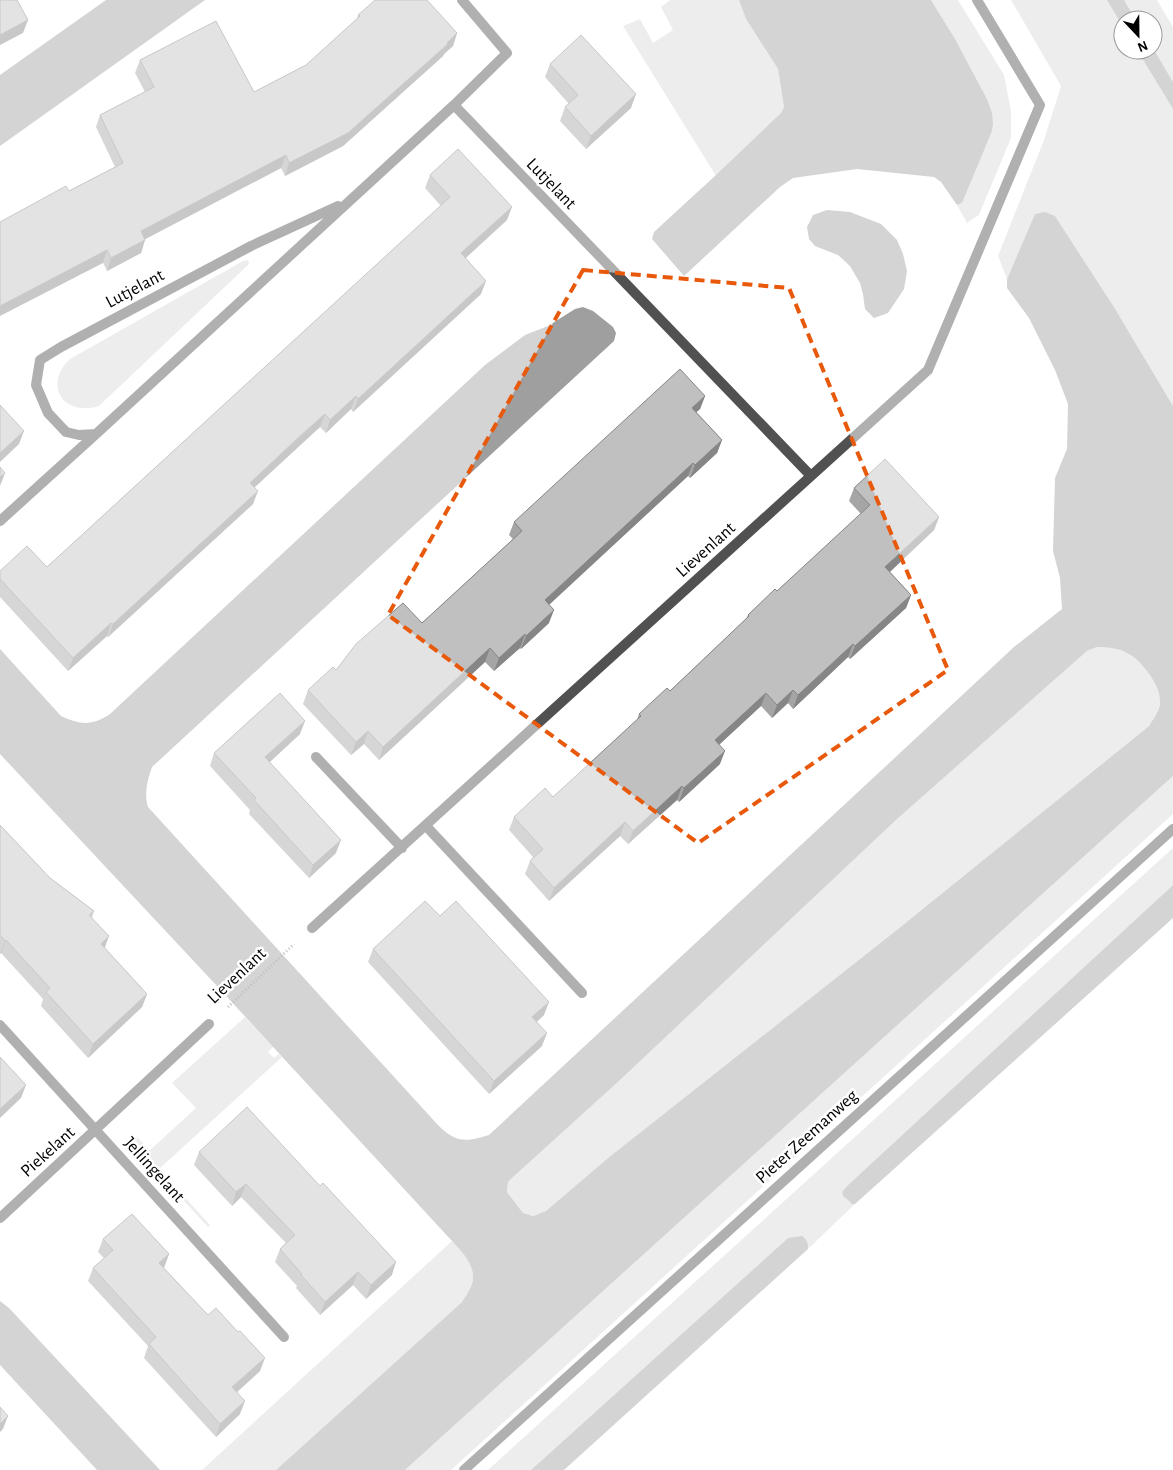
<svg xmlns="http://www.w3.org/2000/svg" width="1173" height="1470" font-family="'Alegreya Sans',sans-serif">
	<style>
		.green { fill: #d8d8d8 }
		.water { fill: #9f9f9f; fill-rule: evenodd }
		.lines { fill: none; stroke-linecap: round; stroke-linejoin: round }
		.path { stroke: #737373; stroke-width: 3; stroke-dasharray: 1 2.5; stroke-linecap: butt }
		.street { stroke: #515151; stroke-width: 10 }
		.wall { fill: #a5a5a5 }
		.shaded-wall { fill: #868686 }
		.building { fill: #c0c0c0; stroke: #868686 }
		.marked { fill: none; stroke: #e8590c; stroke-width: 4; stroke-dasharray: 10 6; stroke-linejoin: round }
		.labels { text-anchor: middle; dominant-baseline: central; stroke-width: 5; stroke-linejoin: round; paint-order: stroke }
		.street-label { font-size: 18px; fill: #000; stroke: #fff }
	</style>
	<rect width="100%" height="100%" fill="#fff"/>
	<path class="green" d="M670 0H739L746 19 778 69 784 107 781 113 716 176 623 26 640 19 653 43 673 30 661 7Z
		M931 0H958L1004 75 1011 111V138L979 215 967 223 957 205 962 203 993 123C991 103 980 86 971 69 958 45 945 23 931 0Z
		M1011 0H1107L1123 27V50H1137L1173 109V406L1114 307 1055 216 1035 215 1007 279 998 256 1044 140 1061 86Z
		M1124 0H1157L1173 27V82L1153 48V20H1136Z
		M248 260 249 264 99 406C64 417 42 385 70 359L243 261Z
		M1097 647H1110L1128 653 1152 674 1161 700 1157 713 1149 726 898 929 608 1158 546 1211 532 1216 523 1213 507 1192 508 1182 512 1178 619 1081 896 820 1087 651Z
		M1173 776V814L451 1470H405Z
		M1173 848V885L847 1186 842 1192C843 1197 849 1204 855 1204L808 1249 809 1247 788 1238 531 1470H488Z
		M245 1017 273 1047 268 1052 274 1058 279 1054 282 1057 159 1169 210 1225 208 1227 129 1141 136 1136 150 1150 196 1108 172 1083Z
		M452 1241C463 1253 477 1267 472 1284 470 1290 465 1297 462 1302L276 1470H202Z"/>
	<path class="water" d="M106 0H205L0 146V75Z
		M739 0H931L955 39 987 99 992 113 993 123 992 131 962 203 957 205 941 182 934 177 857 169 793 178 780 187 684 276 652 239 654 232 716 175 781 113 784 107 778 69 746 19Z
		M1107 0H1124L1136 20H1123V27Z
		M1153 48 1173 82V109L1137 50H1153Z
		M827 210 850 212 881 224 897 240 903 254 907 271 904 289 888 313 874 318 865 309 863 294 860 283 850 266 838 255 815 246 809 239 807 227 813 215Z
		M1045 212 1055 216 1114 307 1173 406V776L405 1470H276L462 1302C465 1297 470 1290 472 1284 477 1267 463 1253 452 1241L217 986 0 754V649L61 716C80 725 92 726 110 714L485 365 525 335 548 326 575 309 583 307 593 311 613 327 616 333 614 341 152 767C147 781 144 793 148 807L437 1124C455 1142 464 1143 489 1135L1014 647 1062 609 1060 578 1053 551 1055 478 1067 449 1068 404 1055 370 1029 318 1007 288V279L1035 214ZM1097 647C1107 647 1118 648 1127 653 1141 660 1161 685 1160 702 1160 711 1153 719 1149 726L898 929 608 1158 546 1211 533 1216 523 1213 507 1192 508 1182 512 1178 619 1081 896 820 1087 651Z
		M1173 885V918L865 1195 855 1204H852L843 1196 842 1192 847 1186Z
		M802 1236C806 1238 809 1245 808 1249L564 1470H531L788 1238Z
		M0 1301 9 1308 160 1470H97L0 1365Z"/>
	<g class="lines">
		<path class="path" d="M228 1007 294 944"/>
		<path class="street" d="M96 434 79 435 66 432 48 413 36 385 40 360 61 347 251 246 338 206
			M811 476 928 370 1040 105 977 0
			M0 521 96 434 454 105 507 53 462 0
			M316 757 402 848
			M426 826 582 993
			M312 928 811 476 454 105
			M0 1025 284 1337
			M0 1218 209 1024
			M464 1470 1173 829"/>
	</g>
	<path class="wall" d="M358 15 457 33 453 46 444 54 443 56 343 146 285 176 281 168 145 239 141 253 107 271 69 191 115 167 96 127 100 115 145 92 135 73 140 60 254 92 306 65 357 19Z
		M550 64 631 108 586 149 560 121 565 107 569 104 545 77Z
		M430 175 507 220 465 258 481 294 353 412 351 409 326 433 320 427 295 450 255 487 253 504 108 637 107 636 68 671 0 597V571L47 567 441 206 425 188Z
		M705 396 700 409 696 412 722 440 717 453 690 478 688 476 549 605V623L521 649 520 648 494 671 485 662 379 760 364 744 351 755 303 704 308 690 422 623 513 539 509 535 514 522Z
		M854 488 939 517 934 530 890 572 911 595 906 608 850 659 848 657 793 709 788 703 772 718 761 706 719 745 720 764 679 802 677 800 628 844 620 836 549 901 525 874 530 861 533 857 509 830 514 817 553 797 637 720 639 714 670 691 746 619 748 615 777 591 861 514 849 501Z
		M300 734 270 762 336 853 309 878 249 814 250 810 210 766 214 753Z
		M0 825 50 878 94 911 92 918 105 948 147 994 142 1007 88 1058 41 1006 43 999 1 953 0 954Z
		M440 916 544 1015 537 1022 542 1046 489 1094 368 962 373 949Z
		M199 1152 392 1275 366 1299 353 1285 320 1315 296 1288 297 1286 275 1262 280 1249 286 1243 241 1197 232 1206 194 1165Z
		M103 1239 169 1254 164 1268 260 1371 237 1392 240 1414 216 1437 144 1358 148 1346 88 1281 93 1268 104 1258 98 1252Z"/>
	<path class="shaded-wall" d="M28 20 23 33 0 45V35Z
		M457 33 453 46 444 54 443 56 343 146 285 176 289 163 447 43Z
		M636 94 631 108 586 149 591 136Z
		M286 155 281 168 136 244 141 231Z
		M512 207 507 220 456 267 461 253Z
		M145 240 141 253 107 271 111 258Z
		M107 250 103 263 0 316V306Z
		M486 281 481 294 353 412 358 399Z
		M356 396 351 409 326 433 330 420Z
		M705 396 700 409 687 421 692 408Z
		M325 414 320 427 245 496 250 483Z
		M24 431 19 444 0 462V453Z
		M722 440 717 453 690 478 695 465Z
		M693 463 688 476 540 613 545 600Z
		M5 473 0 486V477Z
		M258 491 253 504 108 637 113 624Z
		M939 517 934 530 881 580 885 567Z
		M911 595 906 608 850 659 855 646Z
		M554 610 549 623 521 649 526 636Z
		M111 623 107 636 68 671 73 658Z
		M525 634 520 648 494 671 499 658Z
		M853 644 848 657 793 709 798 695Z
		M490 648 485 662 379 760 383 747Z
		M793 690 788 703 772 718 777 705Z
		M766 693 761 706 710 753 715 740Z
		M305 721 300 734 261 770 265 757Z
		M368 731 364 744 351 755 356 742Z
		M725 751 720 764 679 802 684 788Z
		M682 786 677 800 628 844 633 831Z
		M625 822 620 836 549 901 554 888Z
		M341 840 336 853 309 878 313 865Z
		M109 936 104 950 101 944Z
		M6 940 1 953 0 954 5 941Z
		M147 994 142 1007 88 1058 93 1044Z
		M549 1002 544 1015 527 1030 532 1017Z
		M547 1033 542 1046 489 1094 494 1081Z
		M26 1085 21 1098 0 1118V1109Z
		M246 1184 241 1197 232 1206 236 1192Z
		M169 1254 164 1267 154 1276 159 1263Z
		M396 1262 392 1275 366 1299 371 1285Z
		M358 1272 353 1285 320 1315 325 1302Z
		M265 1358 260 1371 227 1401 232 1387Z
		M245 1401 240 1414 216 1437 220 1424Z
		M8 1416 3 1429 0 1432V1424Z"/>
	<path class="building" d="M0 0H17L28 20 0 35Z
		M375 0H427L457 33 447 43 448 44 348 133 289 163 286 155 141 231 145 240 111 258 107 250 0 306V222L66 186 69 191 123 163 100 115 154 87 140 60 216 21 254 92 306 65 360 16 358 15Z
		M581 35 636 94 591 136 565 107 578 95 550 64Z
		M458 149 512 207 461 253 486 281 358 399 356 396 330 420 325 414 299 437 250 483 258 491 113 624 111 623 73 658 0 579V571L27 546 47 567 450 197 430 175Z
		M680 369 705 396 692 408 722 440 695 465 693 463 545 600 554 610 526 636 525 634 499 658 490 648 383 747 368 731 356 742 308 690 333 667 336 670 356 644 403 603 422 623 522 531 514 522Z
		M0 405 24 431 0 453Z
		M885 459 939 517 885 567 911 595 855 646 853 644 798 695 793 690 777 705 766 693 715 740 725 751 684 788 682 786 633 831 625 822 554 888 530 861 543 849 514 817 545 788 553 797 641 716 639 714 667 688 670 691 749 616 748 615 775 589 777 591 870 505 854 488Z
		M0 467 5 473 0 477Z
		M280 693 305 721 265 757 341 840 313 865 254 800 256 798 214 753Z
		M0 825 50 878 94 911 89 915 109 936 101 944 147 994 93 1044 46 992 50 988 6 940 5 941 0 935Z
		M425 901 440 916 456 901 549 1002 532 1017 547 1033 494 1081 373 949Z
		M0 1057 26 1085 0 1109Z
		M247 1107 320 1186 323 1183 396 1262 371 1285 358 1272 325 1302 301 1275 302 1274 280 1249 295 1235 246 1184 236 1192 199 1152Z
		M132 1214 169 1254 159 1263 208 1315 216 1308 238 1332 240 1331 265 1358 232 1387 245 1401 220 1424 149 1344 156 1337 93 1268 113 1250 103 1239Z
		M0 1407 8 1416 0 1424Z"/>
	<path d="M0 0H1173V1470H0ZM583 270 789 288 948 670 698 843 388 615Z" fill="#fff" fill-opacity=".55" fill-rule="evenodd"/>
	<path class="marked" d="M583 270 789 288 948 670 698 843 388 615Z"/>
	<g class="labels">
		<g class="street-label">
			<text transform="translate(551 184) rotate(46)">Lutjelant</text>
			<text transform="translate(135 289) rotate(-28)">Lutjelant</text>
			<text transform="translate(706 550) rotate(-42)">Lievenlant</text>
			<text transform="translate(237 976) rotate(-43)">Lievenlant</text>
			<text transform="translate(807 1137) rotate(-42)">Pieter Zeemanweg</text>
			<text transform="translate(48 1152) rotate(-42)">Piekelant</text>
			<text transform="translate(154 1170) rotate(48)">Jellingelant</text>
		</g>
	</g>
	<g transform="translate(1138 35) rotate(158)"><circle r="24" fill="#ffffff" stroke="#999999"/>
	<path d="M0-4L9 19L0 12L-9 19Z" fill="#000000"/>
	<text y="-8" font-size="14" font-weight="bold" text-anchor="middle" fill="#000000">N</text>
	</g>
</svg>
